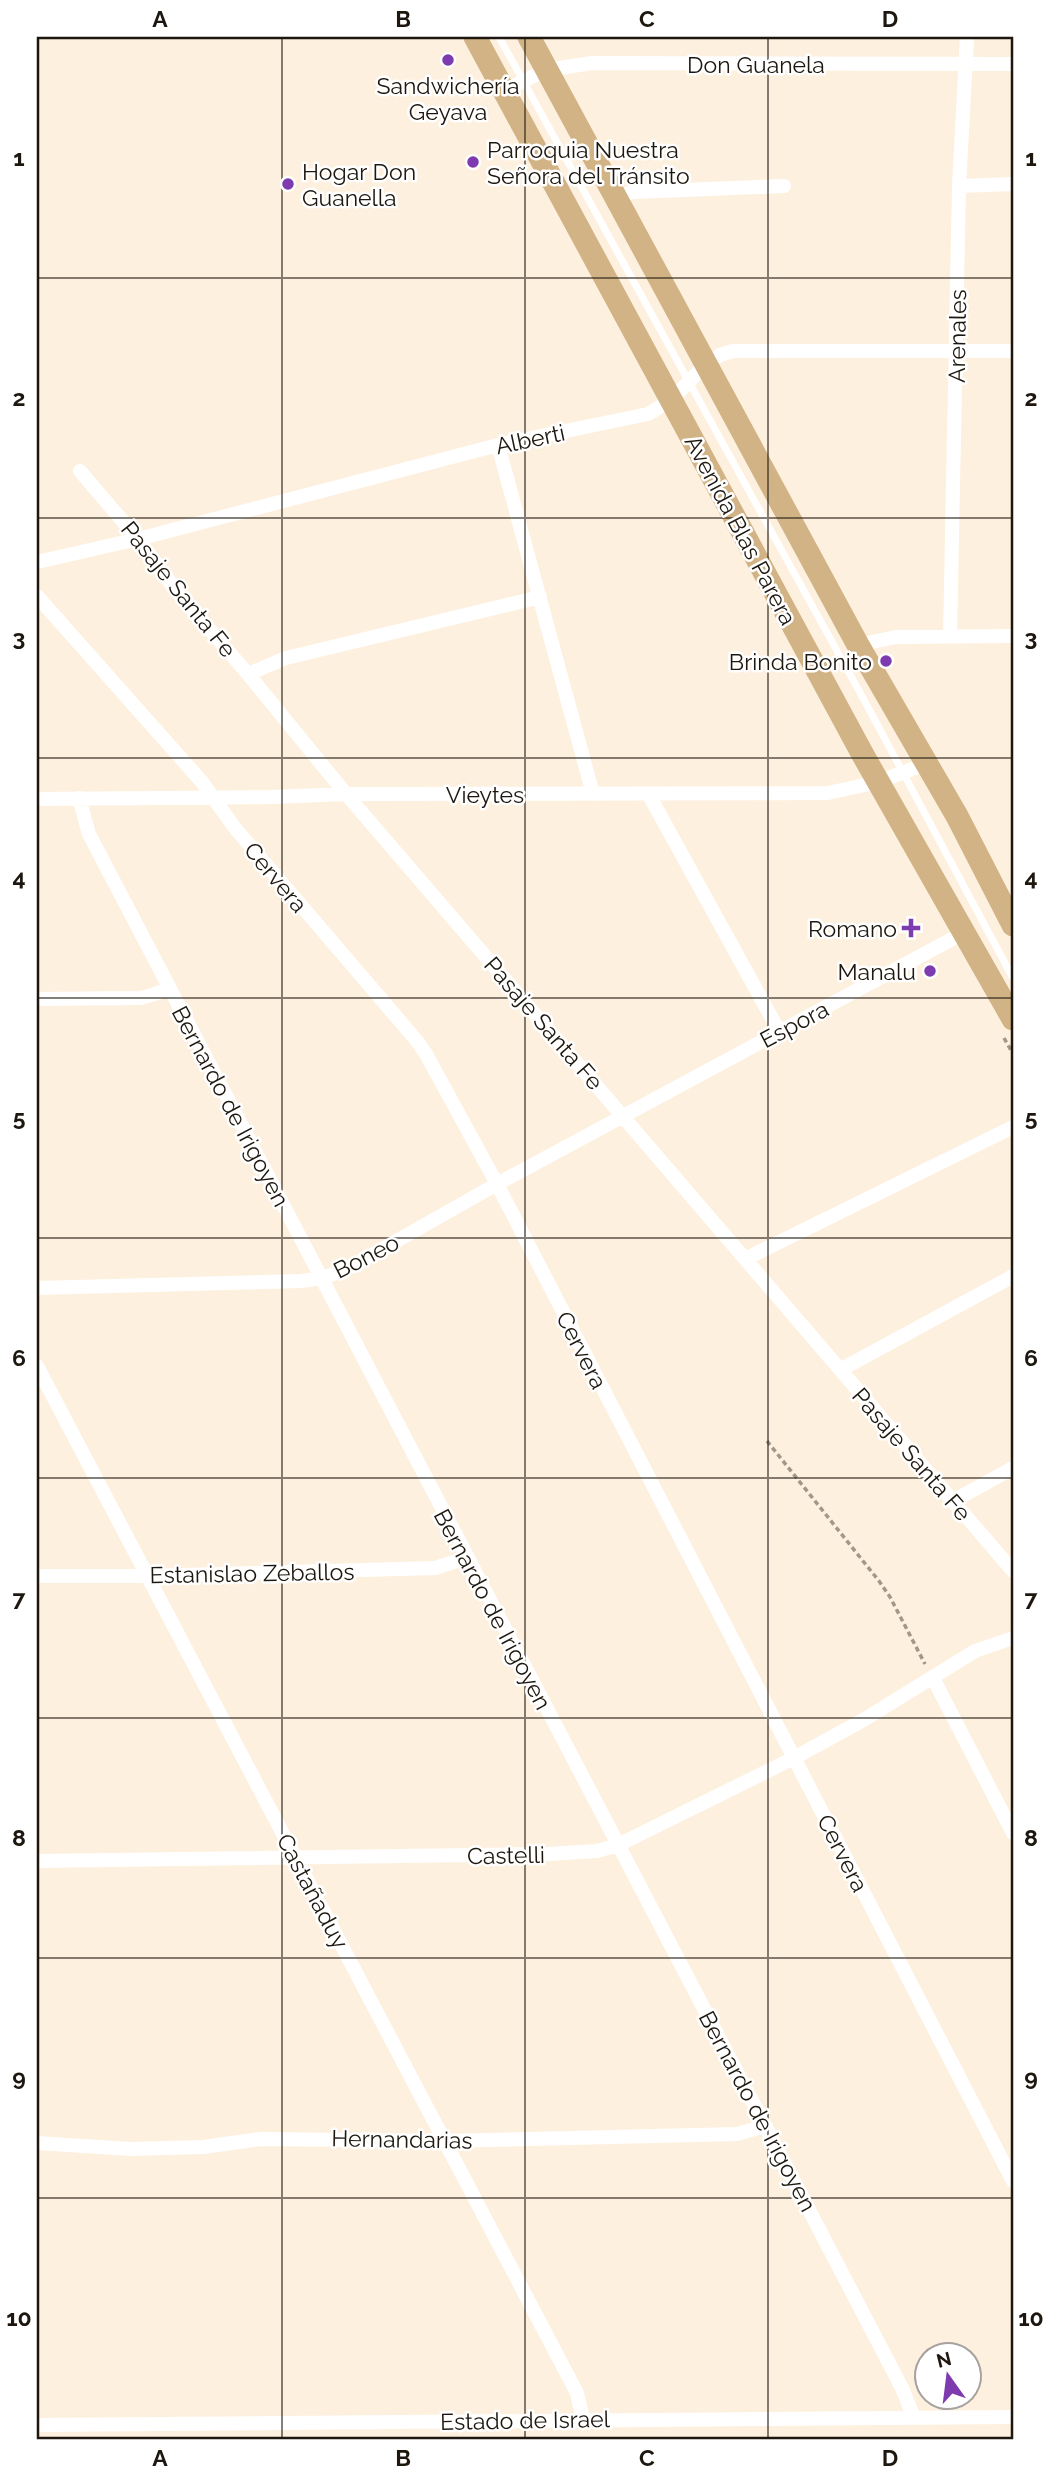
<svg xmlns="http://www.w3.org/2000/svg" width="1050" height="2477" font-family="Raleway,sans-serif">
	<style>
		.lines { fill: none; stroke-linecap: round; stroke-linejoin: round }
		.path { stroke: #a29789; stroke-width: 3.5; stroke-dasharray: 5 3.5; stroke-linecap: butt }
		.lane { stroke: #fff; stroke-width: 7 }
		.street { stroke: #fff; stroke-width: 14 }
		.primary { stroke: #d1b386; stroke-width: 23 }
		.grid { fill: none; stroke: #1d170f; stroke-width: 2; stroke-opacity: 0.55 }
		.poi-dot { fill: #7e3baf; stroke: #fff; stroke-width: 2.5 }
		.labels { text-anchor: middle; dominant-baseline: central; stroke-width: 5; stroke-linejoin: round; paint-order: stroke }
		.street-label { font-size: 23px; fill: #1d170f; stroke: #fff }
		.poi-label { font-size: 23px; fill: #1d170f; stroke: #fff; text-anchor: end }
		.neatline { fill: none; stroke: #1d170f; stroke-width: 2.5 }
		.grid-label { font-size: 23px; text-anchor: middle; font-weight: bold; fill: #1d170f }
	</style>
	<rect width="100%" height="100%" fill="#fef0de"/>
	<g class="lines">
		<path class="path" d="M1004 1038 1013 1054
			M767 1441 879 1581 890 1597 925 1664"/>
		<path class="lane" d="M499 37 863 698 1013 978"/>
		<path class="street" d="M503 91 546 70 592 63 1013 64
			M959 186 1013 184
			M615 196 634 192 784 186
			M498 445 593 794
			M80 471 138 539 178 593 248 674 346 794 1013 1571
			M37 562 138 539 498 445 648 414 671 400 705 365 720 355 733 351H1013
			M37 596 202 782 235 828 417 1041 426 1054 497 1184 1013 2181
			M950 636 959 186 967 37
			M858 645 896 637 1013 636
			M248 674 286 658 540 597
			M649 795 779 1031
			M79 798 89 834C358 1354 633 1869 902 2388L914 2418
			M37 799 272 797 346 794 828 793 878 782 928 763
			M37 999 141 998 155 994 169 988
			M747 1258 1013 1127
			M37 1288 301 1281 322 1278 347 1269 497 1184 965 932
			M37 1366 577 2393 583 2419
			M840 1370 1013 1276
			M953 1501 1013 1468
			M37 1576H146L435 1568 466 1558
			M933 1678 1013 1833
			M37 1861 548 1854 597 1851 618 1845 794 1758 865 1719 975 1651 1013 1638
			M37 2143 130 2149 203 2147 261 2139 443 2141 737 2134 766 2126
			M37 2425 1013 2417"/>
		<path class="primary" d="M475 37 863 755 1013 1019
			M529 37 858 645 957 816 1013 925"/>
	</g>
	<path class="grid" d="M282 37V2440M525 37V2440M768 37V2440M37 278H1013M37 518H1013M37 758H1013M37 998H1013M37 1238H1013M37 1478H1013M37 1718H1013M37 1958H1013M37 2198H1013"/>
	<g class="poi-dot">
		<circle cx="448" cy="60" r="7"/>
		<circle cx="473" cy="162" r="7"/>
		<circle cx="288" cy="184" r="7"/>
		<circle cx="886" cy="661" r="7"/>
		<path d="M907.5 917.5h7v7h7v7h-7v7h-7v-7h-7v-7h7z"/>
		<circle cx="930" cy="971" r="7"/>
	</g>
	<g class="labels">
		<g class="street-label">
			<text x="756" y="64">Don Guanela</text>
			<text transform="translate(957 336) rotate(-89)">Arenales</text>
			<text transform="translate(530 439) rotate(-12)">Alberti</text>
			<text transform="translate(741 530) rotate(62)">Avenida Blas Parera</text>
			<text transform="translate(179 589) rotate(51)">Pasaje Santa Fe</text>
			<text x="485" y="794">Vieytes</text>
			<text transform="translate(276 877) rotate(50)">Cervera</text>
			<text transform="translate(544 1023) rotate(49)">Pasaje Santa Fe</text>
			<text transform="translate(794 1024) rotate(-28)">Espora</text>
			<text transform="translate(231 1106) rotate(62)">Bernardo de Irigoyen</text>
			<text transform="translate(366 1256) rotate(-27)">Boneo</text>
			<text transform="translate(582 1350) rotate(63)">Cervera</text>
			<text transform="translate(912 1454) rotate(49)">Pasaje Santa Fe</text>
			<text transform="translate(252 1573) rotate(-1)">Estanislao Zeballos</text>
			<text transform="translate(493 1609) rotate(62)">Bernardo de Irigoyen</text>
			<text transform="translate(843 1853) rotate(63)">Cervera</text>
			<text transform="translate(506 1855) rotate(-1)">Castelli</text>
			<text transform="translate(313 1891) rotate(62)">Castañaduy</text>
			<text transform="translate(758 2111) rotate(62)">Bernardo de Irigoyen</text>
			<text transform="translate(402 2139) rotate(1)">Hernandarias</text>
			<text transform="translate(525 2420) rotate(-1)">Estado de Israel</text>
		</g>
		<g class="poi-label">
			<text x="448" y="85" text-anchor="middle">Sandwichería<tspan x="448" dy="26">Geyava</tspan></text>
			<text x="487" y="149" text-anchor="start">Parroquia Nuestra<tspan x="487" dy="26">Señora del Tránsito</tspan></text>
			<text x="302" y="171" text-anchor="start">Hogar Don<tspan x="302" dy="26">Guanella</tspan></text>
			<text x="872" y="661">Brinda Bonito</text>
			<text x="897" y="928">Romano</text>
			<text x="916" y="971">Manalu</text>
		</g>
	</g>
	<rect width="1050" height="2477" fill="none" stroke="#ffffff" stroke-width="77"/>
	<g transform="translate(948 2376) rotate(346)"><circle r="33" fill="#ffffff" stroke="#a5a29f" stroke-width="2"/>
	<path d="M0-5L12 26L0 18L-12 26Z" fill="#7e3baf"/>
	<text y="-10" font-size="19" font-weight="bold" text-anchor="middle" fill="#1d170f">N</text>
	</g>
	<rect x="38" y="38" width="974" height="2400" class="neatline"/>
	<g class="grid-label">
		<text x="160" y="27">A</text>
		<text x="403" y="27">B</text>
		<text x="647" y="27">C</text>
		<text x="890" y="27">D</text>
		<text x="19" y="166">1</text>
		<text x="1031" y="166">1</text>
		<text x="19" y="406">2</text>
		<text x="1031" y="406">2</text>
		<text x="19" y="646">3</text>
		<text x="1031" y="646">3</text>
		<text x="19" y="886">4</text>
		<text x="1031" y="886">4</text>
		<text x="19" y="1126">5</text>
		<text x="1031" y="1126">5</text>
		<text x="19" y="1366">6</text>
		<text x="1031" y="1366">6</text>
		<text x="19" y="1606">7</text>
		<text x="1031" y="1606">7</text>
		<text x="19" y="1846">8</text>
		<text x="1031" y="1846">8</text>
		<text x="19" y="2086">9</text>
		<text x="1031" y="2086">9</text>
		<text x="19" y="2326">10</text>
		<text x="1031" y="2326">10</text>
		<text x="160" y="2466">A</text>
		<text x="403" y="2466">B</text>
		<text x="647" y="2466">C</text>
		<text x="890" y="2466">D</text>
	</g>
</svg>
